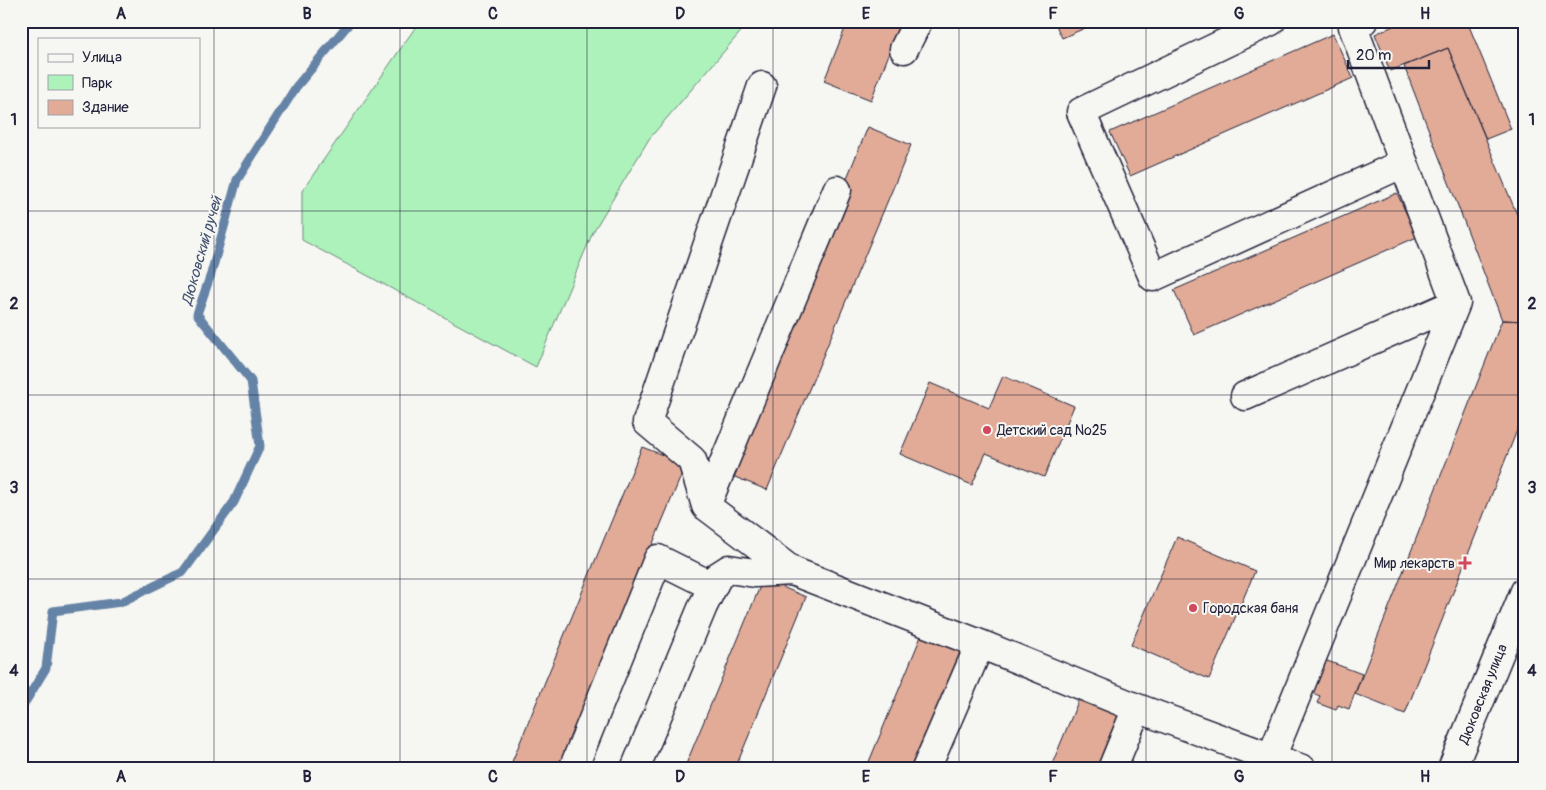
<svg xmlns="http://www.w3.org/2000/svg" width="1546" height="790" font-family="Pangolin,sans-serif">
	<style>
		.green { fill: #adf1bb; stroke: #688a7b }
		.lines { fill: none; stroke-linecap: round; stroke-linejoin: round }
		.stream { stroke: #6583a6; stroke-width: 9 }
		.building { fill: #e1ab97; stroke: #22223b }
		.minor-casing { stroke: #22223b; stroke-width: 31 }
		.minor { stroke: #f6f6f2; stroke-width: 28 }
		.grid { fill: none; stroke: #22223b; stroke-width: 1; stroke-opacity: 0.55 }
		.poi-dot { fill: #d1495b; stroke: #f6f6f2; stroke-width: 2 }
		.labels { text-anchor: middle; dominant-baseline: central; stroke-width: 4; stroke-linejoin: round; paint-order: stroke }
		.poi-label { font-size: 14px; fill: #22223b; stroke: #f6f6f2; text-anchor: start }
		.street-label { font-size: 14px; fill: #22223b; stroke: #f6f6f2 }
		.water-label { font-size: 15px; font-style: italic; fill: #435270; stroke: #f6f6f2 }
		.neatline { fill: none; stroke: #22223b; stroke-width: 2 }
		.grid-label { font-size: 16px; text-anchor: middle; font-weight: bold; fill: #22223b }
	</style>
	<rect width="100%" height="100%" fill="#f6f6f2"/>
	<filter id="ink" filterUnits="userSpaceOnUse"><feTurbulence type="fractalNoise" baseFrequency=".02" numOctaves="2"/><feDisplacementMap in="SourceGraphic" scale="10" xChannelSelector="R" yChannelSelector="G"/><feConvolveMatrix kernelMatrix="1 2 1 2 8 2 1 2 1" color-interpolation-filters="sRGB"/></filter>
	<g filter="url(#ink)">
		<path class="green" d="M418 21H750L649 139 593 232 536 367 302 240V191L417 25Z"/>
		<g class="lines">
			<path class="stream" d="M21 709 46 668 53 611 121 602 183 572 234 502 260 446 251 381 197 314 211 274 237 180 296 87 351 21"/>
		</g>
		<path class="building" d="M848 21H902L871 100 824 81Z
			M1054 21H1101L1062 38Z
			M1405 21H1467L1511 129 1486 139 1448 48 1390 71 1375 34Z
			M1333 34 1353 78 1130 176 1110 132Z
			M1448 48 1525 234V321L1502 320 1404 66Z
			M868 127 911 145 767 490 725 473Z
			M1397 193 1417 237 1194 335 1174 290Z
			M1502 320 1525 321V410L1405 714 1355 694Z
			M1003 376 1074 406 1044 477 986 453 972 485 900 454 930 383 989 408Z
			M642 447 686 464 559 769H509Z
			M1177 537 1255 571 1209 679 1131 645Z
			M763 579 806 597 735 769H684Z
			M922 634 965 652 917 769H866Z
			M1322 659 1362 674 1349 709 1338 705 1336 710 1317 703 1320 696 1309 692Z
			M1079 699 1122 717 1101 769H1050Z"/>
		<g class="lines">
			<g class="minor-casing">
				<path id="minor" d="M1271 21 1081 112 1153 277 1404 163
					M904 49 918 21
					M762 86 647 422 692 460 706 506 792 571 980 644 1137 708 1302 769
					M1245 396 1456 303
					M706 506 837 190
					M1271 758 1456 303 1353 27 1363 21
					M573 769 658 559 712 586
					M635 769 703 606 718 576 729 569 755 573 792 571
					M926 769 980 644
					M1112 769 1137 708
					M1452 769 1525 591"/>
			</g>
			<use href="#minor" class="minor"/>
		</g>
	</g>
	<path class="grid" d="M214 21V769M400 21V769M587 21V769M773 21V769M959 21V769M1146 21V769M1332 21V769M21 211H1525M21 395H1525M21 579H1525"/>
	<g class="poi-dot">
		<circle cx="987" cy="430" r="5"/>
		<path d="M1462.5 555.5h5v5h5v5h-5v5h-5v-5h-5v-5h5z"/>
		<circle cx="1193" cy="608" r="5"/>
	</g>
	<g class="labels">
		<g class="poi-label">
			<text x="997" y="430">Детский сад №25</text>
			<text x="1455" y="563" text-anchor="end">Мир лекарств</text>
			<text x="1203" y="608">Городская баня</text>
		</g>
		<g class="street-label">
			<text transform="translate(1483 694) rotate(-68)">Дюковская улица</text>
		</g>
		<g class="water-label">
			<text transform="translate(202 251) rotate(-74)">Дюковский ручей</text>
		</g>
	</g>
	<rect width="1546" height="790" fill="none" stroke="#f6f6f2" stroke-width="55"/>
	<rect x="38" y="38" width="162" height="90" fill="#f6f6f2" stroke="#a1a1a9"/>
	<rect x="48" y="54" width="25" height="8" fill="#f6f6f2" stroke="#a1a1a9"/>
	<text x="82" y="62" font-size="15" fill="#22223b">Улица</text>
	<rect x="48" y="75" width="25" height="15" fill="#adf1bb" stroke="#a1a1a9"/>
	<text x="82" y="88" font-size="15" fill="#22223b">Парк</text>
	<rect x="48" y="100" width="25" height="15" fill="#e1ab97" stroke="#a1a1a9"/>
	<text x="82" y="112" font-size="15" fill="#22223b">Здание</text>
	<path d="M1348 60v8h81v-8" fill="none" stroke="#22223b" stroke-width="2.5"/>
	<text x="1356" y="60" font-size="15" fill="#22223b" stroke="#f6f6f2" stroke-width="4" paint-order="stroke">20 m</text>
	<rect x="28" y="28" width="1490" height="734" class="neatline"/>
	<g class="grid-label">
		<text x="121" y="19">A</text>
		<text x="307" y="19">B</text>
		<text x="493" y="19">C</text>
		<text x="680" y="19">D</text>
		<text x="866" y="19">E</text>
		<text x="1053" y="19">F</text>
		<text x="1239" y="19">G</text>
		<text x="1425" y="19">H</text>
		<text x="14" y="125">1</text>
		<text x="1532" y="125">1</text>
		<text x="14" y="309">2</text>
		<text x="1532" y="309">2</text>
		<text x="14" y="493">3</text>
		<text x="1532" y="493">3</text>
		<text x="14" y="676">4</text>
		<text x="1532" y="676">4</text>
		<text x="121" y="782">A</text>
		<text x="307" y="782">B</text>
		<text x="493" y="782">C</text>
		<text x="680" y="782">D</text>
		<text x="866" y="782">E</text>
		<text x="1053" y="782">F</text>
		<text x="1239" y="782">G</text>
		<text x="1425" y="782">H</text>
	</g>
</svg>
